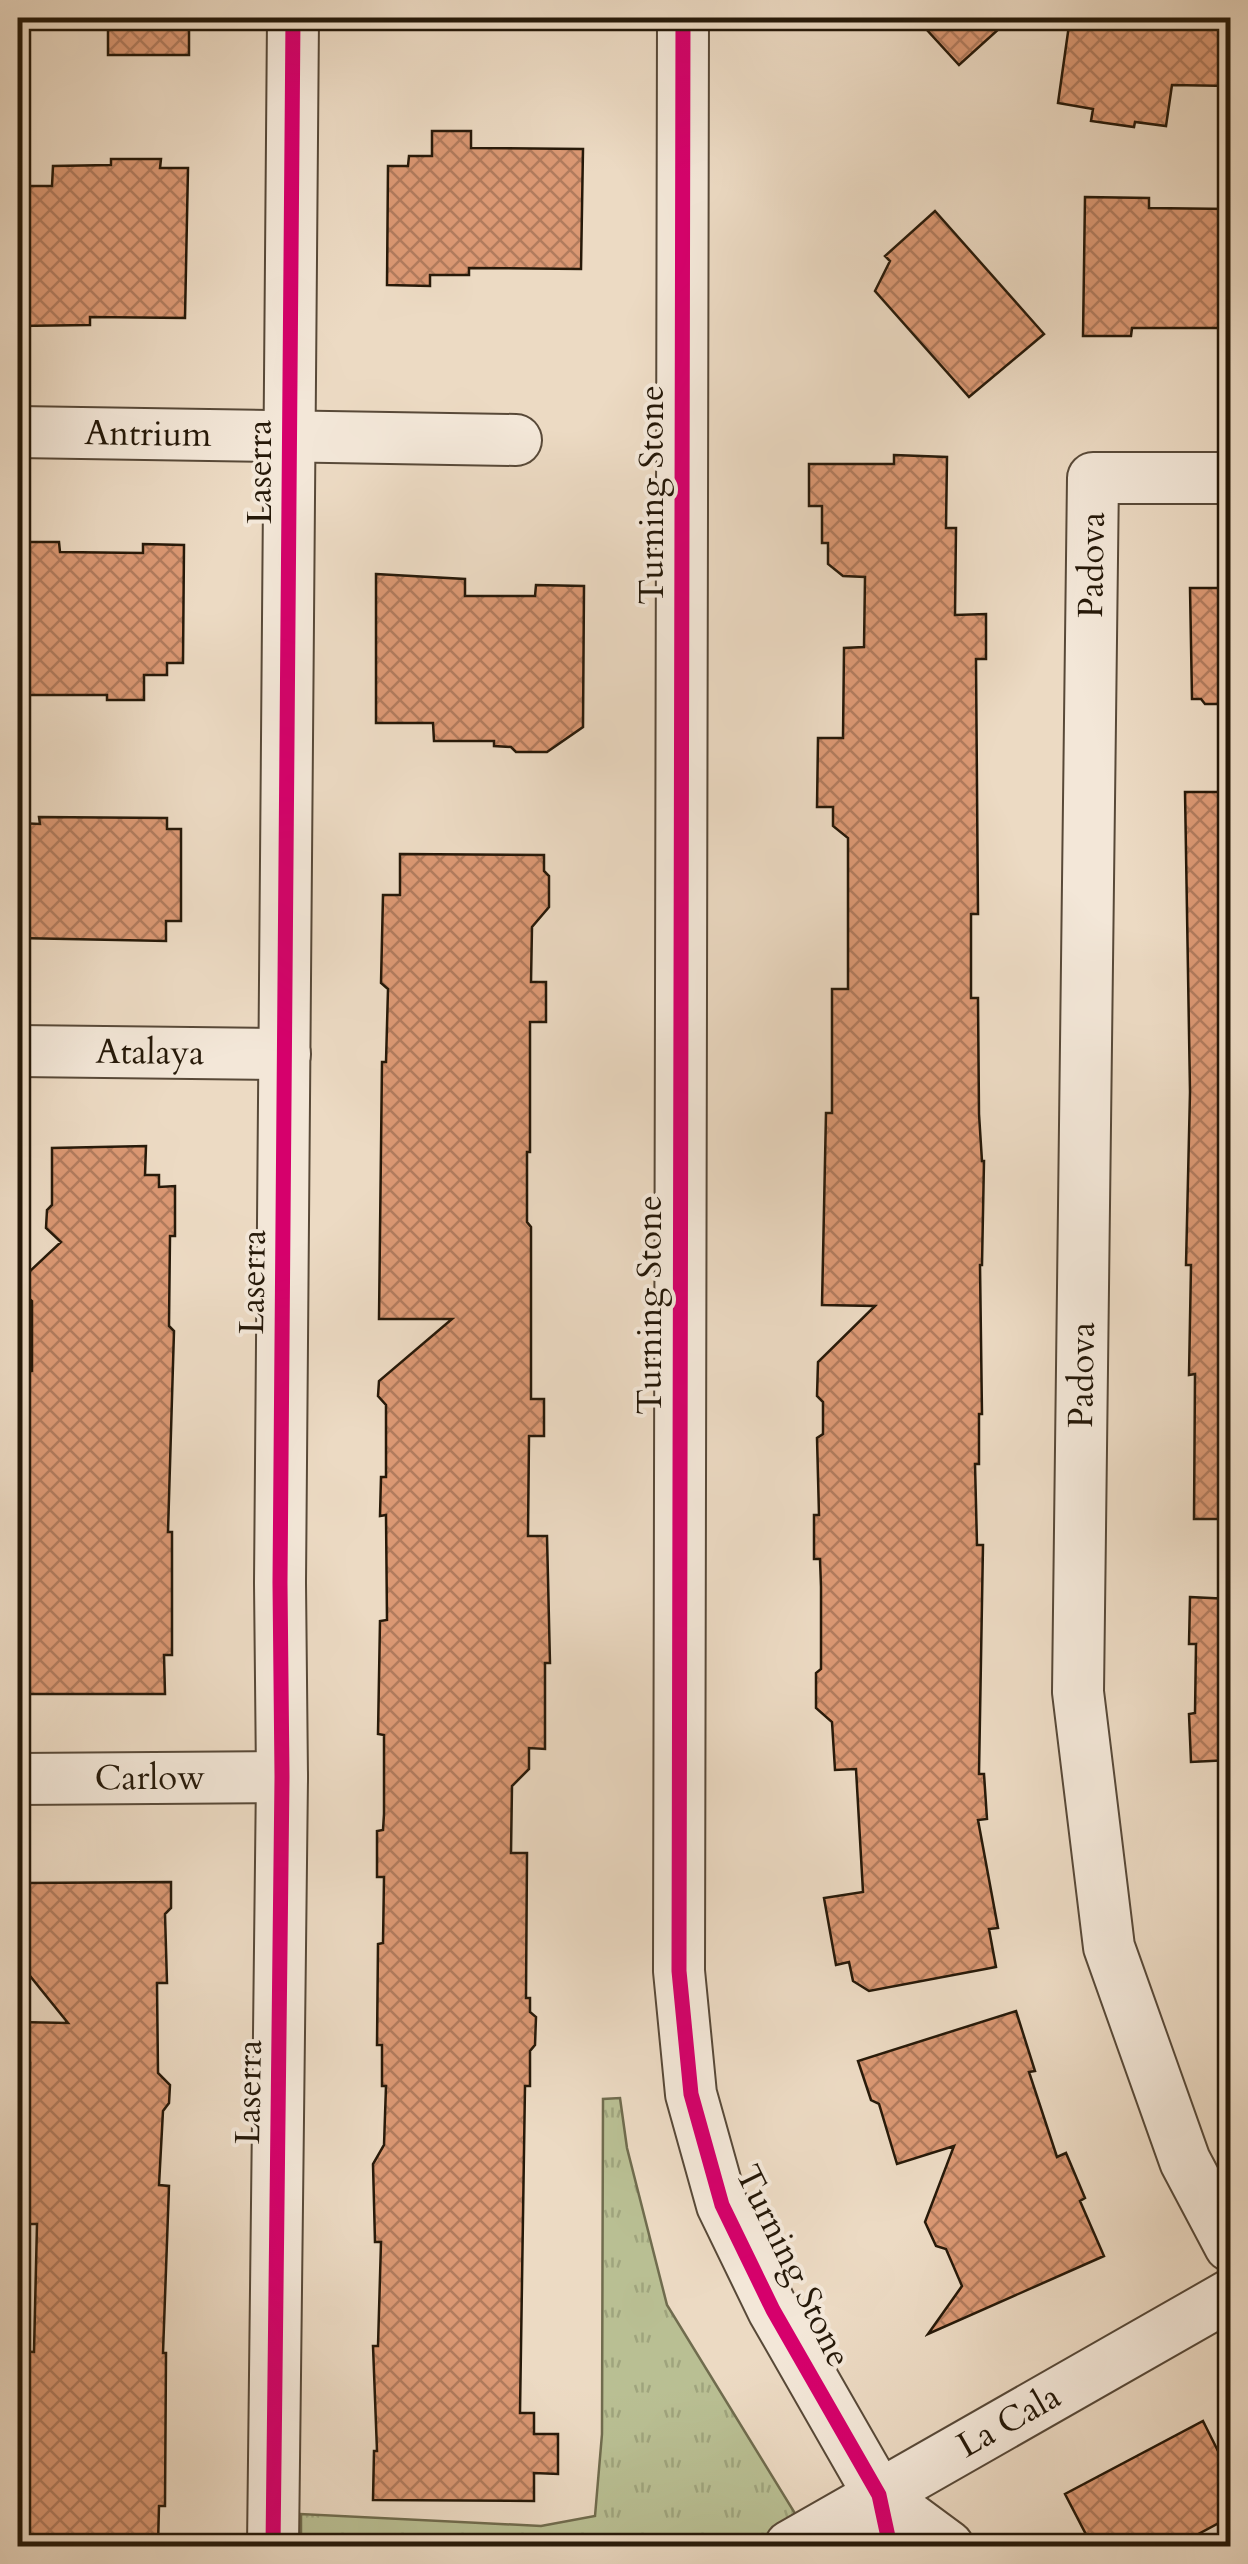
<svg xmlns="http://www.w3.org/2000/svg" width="1248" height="2564" font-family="Cardo,serif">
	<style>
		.park { fill: url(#park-tufts); stroke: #706c4e; stroke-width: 2.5 }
		.building { fill: url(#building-cross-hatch); stroke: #261909; stroke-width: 2.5 }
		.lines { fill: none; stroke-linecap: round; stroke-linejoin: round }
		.minor-casing { stroke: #584938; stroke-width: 54 }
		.minor { stroke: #f3e7d8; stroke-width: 50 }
		.cycleway-casing { stroke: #f3e7d8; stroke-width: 21 }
		.cycleway { stroke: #d6006c; stroke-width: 15 }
		.labels { text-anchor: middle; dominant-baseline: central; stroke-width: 8; stroke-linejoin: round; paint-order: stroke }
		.street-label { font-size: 35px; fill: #261909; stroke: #f3e7d8 }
	</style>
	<defs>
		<pattern id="park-tufts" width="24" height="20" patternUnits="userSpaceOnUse" patternTransform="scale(2.5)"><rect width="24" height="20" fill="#b9bf93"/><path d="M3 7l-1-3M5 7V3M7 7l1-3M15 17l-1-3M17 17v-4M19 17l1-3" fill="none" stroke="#9fa47d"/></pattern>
		<pattern id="building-cross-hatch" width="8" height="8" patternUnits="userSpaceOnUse" patternTransform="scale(2.5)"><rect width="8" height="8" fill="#db9873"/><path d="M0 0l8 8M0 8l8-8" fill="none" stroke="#b17b5d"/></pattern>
	</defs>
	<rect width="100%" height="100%" fill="#ecdac3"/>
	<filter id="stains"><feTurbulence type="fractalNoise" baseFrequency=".002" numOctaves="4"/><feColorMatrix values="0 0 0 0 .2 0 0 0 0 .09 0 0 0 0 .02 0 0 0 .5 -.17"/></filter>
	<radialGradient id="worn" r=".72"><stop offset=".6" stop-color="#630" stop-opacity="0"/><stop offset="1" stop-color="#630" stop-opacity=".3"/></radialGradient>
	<path class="park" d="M620 2098 627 2148 667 2305 815 2546H301V2514L541 2526 595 2516 602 2434 603 2099Z"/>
	<path class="building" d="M108 18H189V55H108Z
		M916 18H1011L959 65Z
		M1070 18H1230V86L1172 85 1166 126 1135 122 1134 127 1091 121 1093 109 1058 103Z
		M432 131H471V148L583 149 581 269 469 268V275H430V286L387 285 388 166H408L409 156H432Z
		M111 159H161L160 168H188L185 318 90 317V325L18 326V186H52L53 166 111 165Z
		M1085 197 1149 198V208L1230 209V328H1132L1131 336H1083Z
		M935 211 1044 334 969 397 875 291 890 261 885 256Z
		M894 455 947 457 946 528H956L955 615 986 614V659H976L978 914H971V998H978L979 1114 982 1161H984L982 1265H980L982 1414H979V1464H975L977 1545H983L979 1774H984L987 1819 978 1820 998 1928 989 1929 996 1967 869 1991 853 1981 849 1962 836 1965 824 1898 863 1892 856 1769 835 1770 832 1722 816 1708V1673L821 1669V1587L820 1559H814V1515H819L817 1438 823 1434V1402L817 1396 818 1362 875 1306 822 1305 826 1113H832V989H848V838L833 826V807H817L818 738H843L844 648 864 647 865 577 843 576 828 564V543H822V506H809V464H894Z
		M18 542H59L60 552 143 553V544L184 545 183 663H167V675H144V700H107V695H18Z
		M376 574 465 579V596H535L536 585 584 586 583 727 547 752H516L511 747 494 746V741H434L433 723H376Z
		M1190 588H1230V704H1205L1201 699H1192Z
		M1185 792H1230V1519H1194L1195 1374 1189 1375 1191 1265H1186L1190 1092Z
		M39 817 167 818V829H181V921H166V941L18 938V823L40 824Z
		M400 854 544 855V871L549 876V907L532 927 531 982H546V1022H530V1152H527V1222L531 1227V1399H544V1436H529L528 1536H547L550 1663H545V1749L529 1748V1769L512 1786 511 1853H527L526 1998H530V2012L536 2017 535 2045 530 2051V2086H525L520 2413H534V2434H558V2474L534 2473V2501L373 2500 374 2451H377L373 2346H378L381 2242H375L373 2164 384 2145 386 2086H382V2045H377L378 1944 383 1943 384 1877H377V1831L383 1830 384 1814V1735L378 1734 380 1621 387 1620 386 1515 380 1516 381 1477H386V1405L378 1396 379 1381 452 1319H379L382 1062H386L388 989 381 983 383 895H400Z
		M146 1146 145 1175H159V1187L175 1186V1236H170L169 1326 174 1331 168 1532H172V1655H164L165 1694H24V1673H18V1626L24 1561 18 1557V1483L24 1478V1428H18V1380H24V1372L32 1371V1301L27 1297 28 1273 61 1242 46 1228 47 1210 52 1205V1148Z
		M1190 1597 1230 1599V1760L1191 1762 1189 1714 1195 1713 1196 1644H1189Z
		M171 1882V1908L165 1914 167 1983H157L158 2073 170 2085 169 2103 163 2111 159 2185 169 2186 163 2353H166L165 2506H159L158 2545H18V2351L34 2352 37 2224H18V2133L28 2134 30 2063H18V2022L68 2023 22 1966V1942L26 1937V1883Z
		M1016 2011 1035 2071 1029 2072 1057 2157 1066 2153 1085 2198 1080 2201 1104 2256 928 2334 962 2286 946 2249 936 2246 925 2222 954 2146 897 2164 879 2104 871 2100 858 2061Z
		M1203 2421 1230 2475V2517L1176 2546H1092L1065 2494Z"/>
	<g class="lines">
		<g class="minor-casing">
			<g id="minor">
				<path d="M683 18 679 1971 691 2094 722 2205 773 2310 879 2495 890 2546"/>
				<path id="s1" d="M18 432 516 440"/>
				<path d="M1230 478H1093L1078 1692 1109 1947 1185 2161 1230 2246"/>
				<path id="s2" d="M18 1051 285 1054"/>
				<path id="s3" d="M18 1779 282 1777"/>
				<path d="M879 2495 948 2546"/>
				<path d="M273 2546 282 1777 280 1583 293 18"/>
				<path id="s4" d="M790 2546 1230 2295"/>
			</g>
		</g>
		<use href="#minor" class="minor"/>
		<g class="cycleway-casing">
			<path id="cycleway" d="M683 18 679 1971 691 2094 722 2205 773 2310 879 2495 890 2546
				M273 2546 282 1777 280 1583 293 18"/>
		</g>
		<use href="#cycleway" class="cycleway"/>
	</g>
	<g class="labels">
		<g class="street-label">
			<text stroke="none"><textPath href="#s1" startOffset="130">Antrium</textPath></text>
			<text transform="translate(260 472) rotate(-90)">Laserra</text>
			<text transform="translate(652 495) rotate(-90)">Turning Stone</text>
			<text transform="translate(1092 565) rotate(-89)">Padova</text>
			<text stroke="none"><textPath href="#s2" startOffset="132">Atalaya</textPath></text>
			<text transform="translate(253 1282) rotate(-89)">Laserra</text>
			<text transform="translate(650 1305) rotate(-90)">Turning Stone</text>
			<text transform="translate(1082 1375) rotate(-89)">Padova</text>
			<text stroke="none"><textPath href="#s3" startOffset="132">Carlow</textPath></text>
			<text transform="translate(249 2092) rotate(-89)">Laserra</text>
			<text transform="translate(793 2266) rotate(64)">Turning Stone</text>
			<text stroke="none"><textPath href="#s4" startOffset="252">La Cala</textPath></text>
		</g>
	</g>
	<rect width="1248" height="2564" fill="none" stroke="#ecdac3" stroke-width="60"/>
	<rect x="20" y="20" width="1208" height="2524" fill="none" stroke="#261909" stroke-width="5"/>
	<rect x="30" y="30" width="1188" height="2504" fill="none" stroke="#261909" stroke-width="2.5"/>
	<rect width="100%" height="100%" filter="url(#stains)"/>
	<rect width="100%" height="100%" fill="url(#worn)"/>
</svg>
